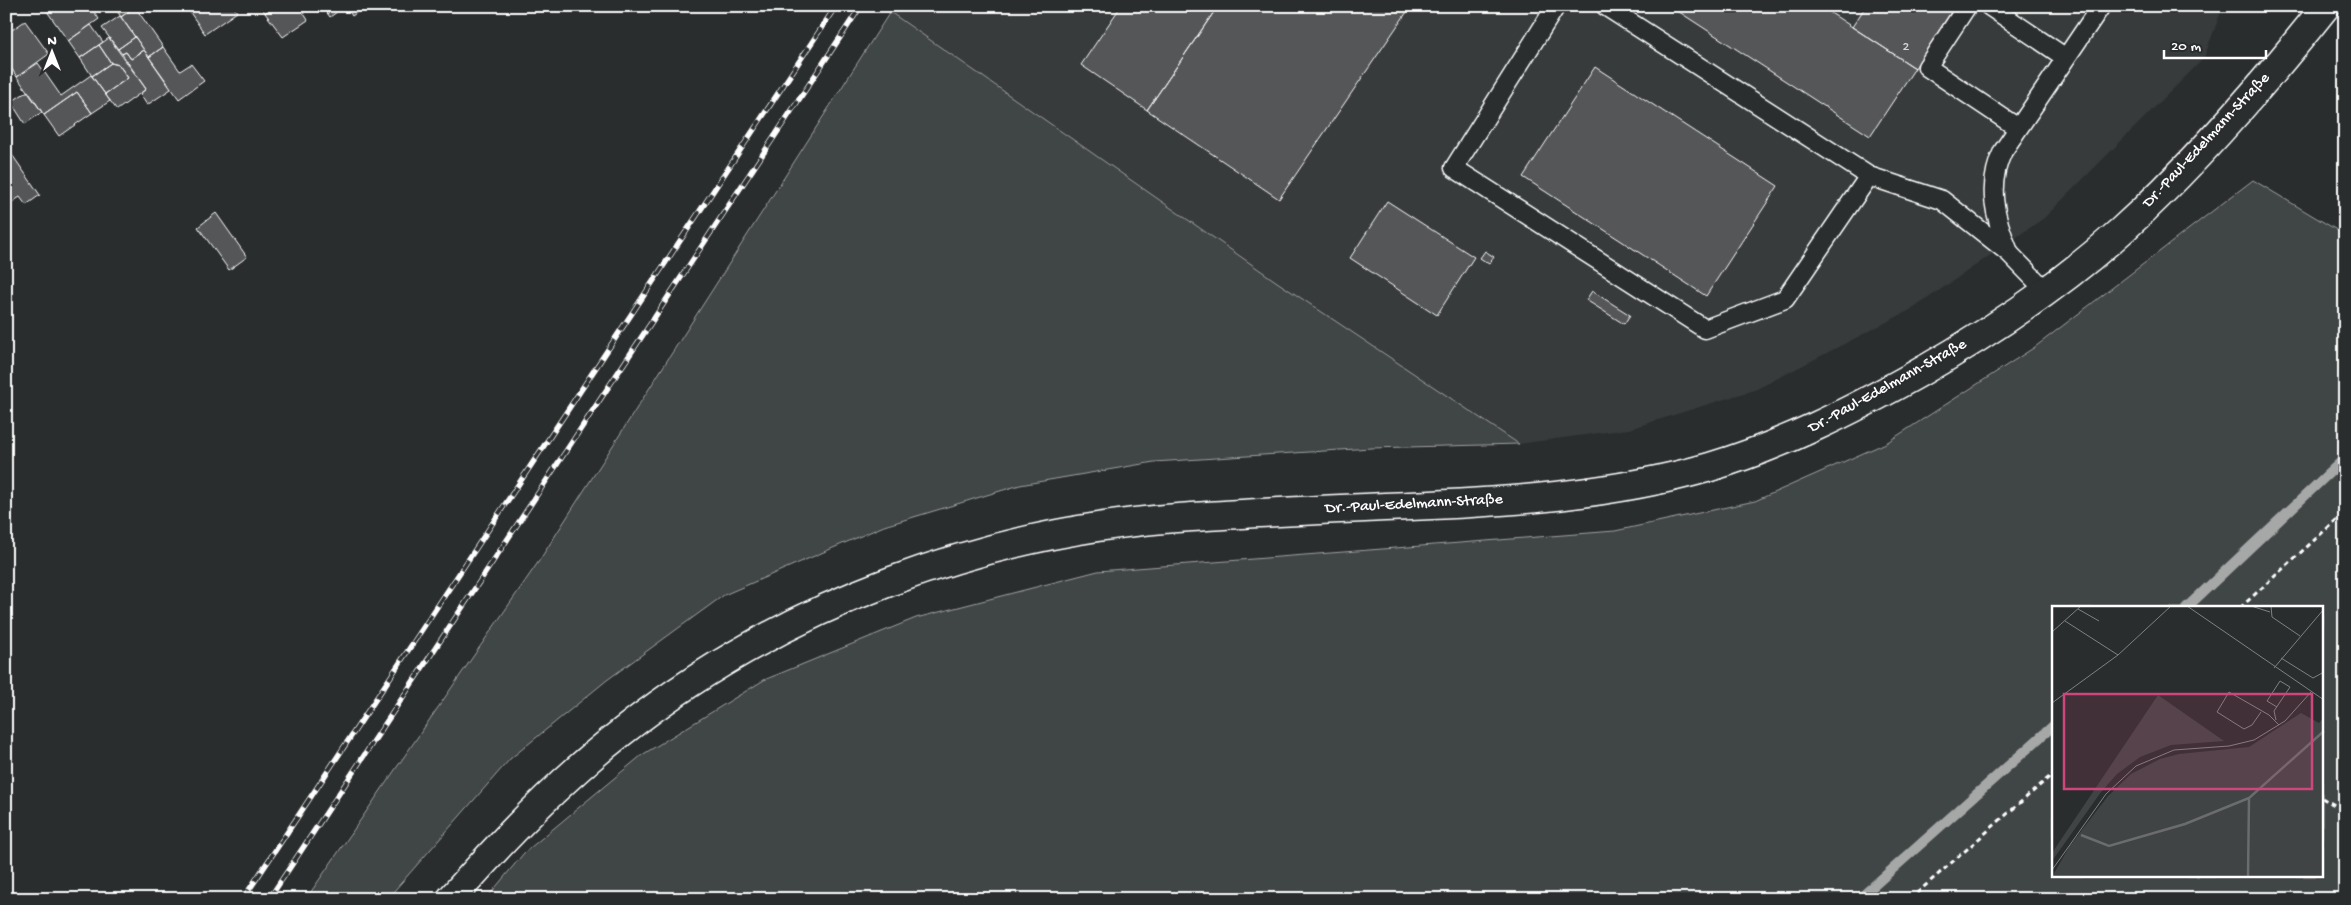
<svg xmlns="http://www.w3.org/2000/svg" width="2351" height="905" font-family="'Gochi Hand',sans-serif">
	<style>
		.built { fill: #373a3b }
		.green { fill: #414445; stroke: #a0a2a2; fill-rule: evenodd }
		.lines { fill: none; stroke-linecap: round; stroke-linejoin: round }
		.stream { stroke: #a6a7a7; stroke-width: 10 }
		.building { fill: #555758; stroke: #fff }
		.service-casing { stroke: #fff; stroke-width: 21 }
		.tertiary-casing { stroke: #fff; stroke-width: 31 }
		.path { stroke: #fff; stroke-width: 3; stroke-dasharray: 5 4; stroke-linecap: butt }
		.service { stroke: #2a2d2e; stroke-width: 18 }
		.tertiary { stroke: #2a2d2e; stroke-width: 28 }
		.rail-casing { stroke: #fff; stroke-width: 5.5 }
		.rail { stroke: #2a2d2e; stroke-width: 4; stroke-dasharray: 11; stroke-linecap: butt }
		.labels { text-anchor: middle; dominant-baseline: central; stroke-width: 4; stroke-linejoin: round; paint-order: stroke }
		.number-label { font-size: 14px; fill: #d4d5d5 }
		.street-label { font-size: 16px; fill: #fff; stroke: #2a2d2e }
		.inset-river { fill: none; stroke: #6a6c6d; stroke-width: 2.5 }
		.inset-road { fill: none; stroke: #7f8182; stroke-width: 1 }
		.view { fill: #ce467c; fill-opacity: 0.15; stroke: #ce467c; stroke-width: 2.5 }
		.inset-edge { fill: none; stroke: #fff; stroke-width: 2.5 }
	</style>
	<rect width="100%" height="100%" fill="#2a2d2e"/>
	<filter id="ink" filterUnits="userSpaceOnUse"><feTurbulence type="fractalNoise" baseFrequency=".02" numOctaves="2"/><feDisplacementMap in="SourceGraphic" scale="10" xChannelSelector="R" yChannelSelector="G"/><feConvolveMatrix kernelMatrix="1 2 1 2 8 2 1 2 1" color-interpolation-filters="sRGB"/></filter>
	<g filter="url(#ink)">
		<path class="built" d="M894 6H2223L2204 58 2044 218 1914 308 1757 389 1629 429 1519 444 1277 282 890 12Z"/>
		<path class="green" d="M890 12 1277 282 1519 444 1371 448 1154 462 1020 485 884 526 724 595 607 680 510 759 387 899H306L539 561Z
			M2253 180 2345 235V899H486L524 853 642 755 764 680 916 618 1098 571 1615 531 1755 501 1886 443 2035 347ZM2054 608H2322V876H2054Z"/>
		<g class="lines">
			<path class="stream" d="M2186 608 2345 458
				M1859 899 2054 725"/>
		</g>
		<path class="building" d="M90 6 99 19 68 41 44 7Z
			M114 6H136L121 17Z
			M196 6H233L237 12 205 34 189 11Z
			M261 6H274L265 13Z
			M274 6H299L308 20 283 37 265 13Z
			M322 6H345L330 17Z
			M346 6H366L352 16Z
			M1121 6H1218L1147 110 1081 65Z
			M1218 6H1411L1279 199 1147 110Z
			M1670 6H1820L1915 68 1870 136Z
			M1866 6H1955L1915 68 1852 27Z
			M135 7 163 47 149 57 121 17Z
			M120 16 135 37 118 49 102 28Z
			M25 21 49 54 17 77 6 60V34Z
			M91 25 103 42 80 58 68 41Z
			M135 37 144 50 131 59 126 52 122 54 118 49Z
			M109 38 146 89 117 110 105 94 128 78 119 65 111 63 99 45Z
			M99 45 111 63 92 76 80 58Z
			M163 47 180 71 191 64 204 81 179 99 149 57Z
			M144 50 171 89 147 105 140 94 146 89 122 54 126 52 131 59Z
			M38 63 61 96 91 75 110 101 92 113 77 92 44 115 17 77Z
			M111 63 119 65 128 78 105 94 92 76Z
			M1595 67 1778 186 1706 296 1523 177Z
			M28 91 42 112 25 124 11 102Z
			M77 92 92 113 59 136 44 115Z
			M6 146 40 195 26 205 20 197 6 206Z
			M1387 201 1474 257 1437 315 1350 258Z
			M216 213 247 257 229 270 198 227Z
			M1485 251 1494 257 1489 264 1480 258Z
			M1592 291 1630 315 1624 324 1586 300Z"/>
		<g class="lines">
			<g class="service-casing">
				<path id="service" d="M1556 6 1454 168 1705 329 1785 299 1869 176
					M1605 6 1869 176 1942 200 2009 253 2046 291
					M1967 6 1927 67 2018 128
					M1989 6 2066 58
					M2009 252C1995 218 1986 186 2003 151L2101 6"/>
			</g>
			<g class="tertiary-casing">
				<path id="tertiary" d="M451 899C503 839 559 781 622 732 783 605 987 529 1192 517 1264 512 1337 509 1409 506 1510 502 1612 495 1710 467 1783 445 1851 411 1917 374 1989 333 2060 286 2121 231 2196 163 2263 85 2326 6"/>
			</g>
			<path class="path" d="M2240 608 2345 512
				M2322 798 2345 811
				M1910 899 2054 773"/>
			<use href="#service" class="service"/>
			<use href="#tertiary" class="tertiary"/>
			<g class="rail-casing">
				<path id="rail" d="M243 899 836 6
					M269 899 861 6"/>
			</g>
			<use href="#rail" class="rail"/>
		</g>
	</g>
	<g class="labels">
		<g class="number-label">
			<text x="1906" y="47">2</text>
		</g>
		<g class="street-label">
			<text transform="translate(2207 141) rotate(-47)">Dr.-Paul-Edelmann-Straße</text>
			<text transform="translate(1888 387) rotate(-29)">Dr.-Paul-Edelmann-Straße</text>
			<text transform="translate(1414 505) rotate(-3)">Dr.-Paul-Edelmann-Straße</text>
		</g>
	</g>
	<g transform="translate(2052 606)">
		<rect width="271" height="271" fill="#2a2d2e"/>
		<path d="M106 89 172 135 119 139 88 151 65 168 49 186 0 255V247ZM249 107 267 117 271 112V271H0L17 241 56 190 79 168 108 153 127 148 197 141Z" fill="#414445"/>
		<path class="inset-river" d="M29 229 57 240 133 218 197 192M196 271 197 192 272 125"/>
		<path class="inset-road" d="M135 0 272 94M199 0 218 6M219 0 220 11 248 30M26 3 47 15M13 15 66 49M0 26 29 0M229 52 261 72 272 66M222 62 272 3M0 97 66 49 119 0M209 106 200 119 192 123 165 106 177 86 217 109 227 119M224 114 222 105 238 81 228 75 215 95 225 101M0 264 54 188 84 160 122 144 177 140 202 134 233 115 259 86"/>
		<path class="view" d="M12 88H260V183H12Z"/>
		<rect width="271" height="271" class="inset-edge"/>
	</g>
	<rect width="2351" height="905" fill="none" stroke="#2a2d2e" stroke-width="25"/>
	<rect x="12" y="12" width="2326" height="880" fill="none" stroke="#fff" stroke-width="2" filter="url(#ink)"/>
	<g transform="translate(52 52)" stroke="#2a2d2e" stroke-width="4" paint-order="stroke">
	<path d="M0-4L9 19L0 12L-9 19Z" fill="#ffffff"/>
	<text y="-8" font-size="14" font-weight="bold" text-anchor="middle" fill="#ffffff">N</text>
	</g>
	<path d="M2164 50v8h102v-8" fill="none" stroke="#ffffff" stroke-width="2.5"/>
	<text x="2171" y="50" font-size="15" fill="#ffffff" stroke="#2a2d2e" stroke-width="4" paint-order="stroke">20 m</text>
</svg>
